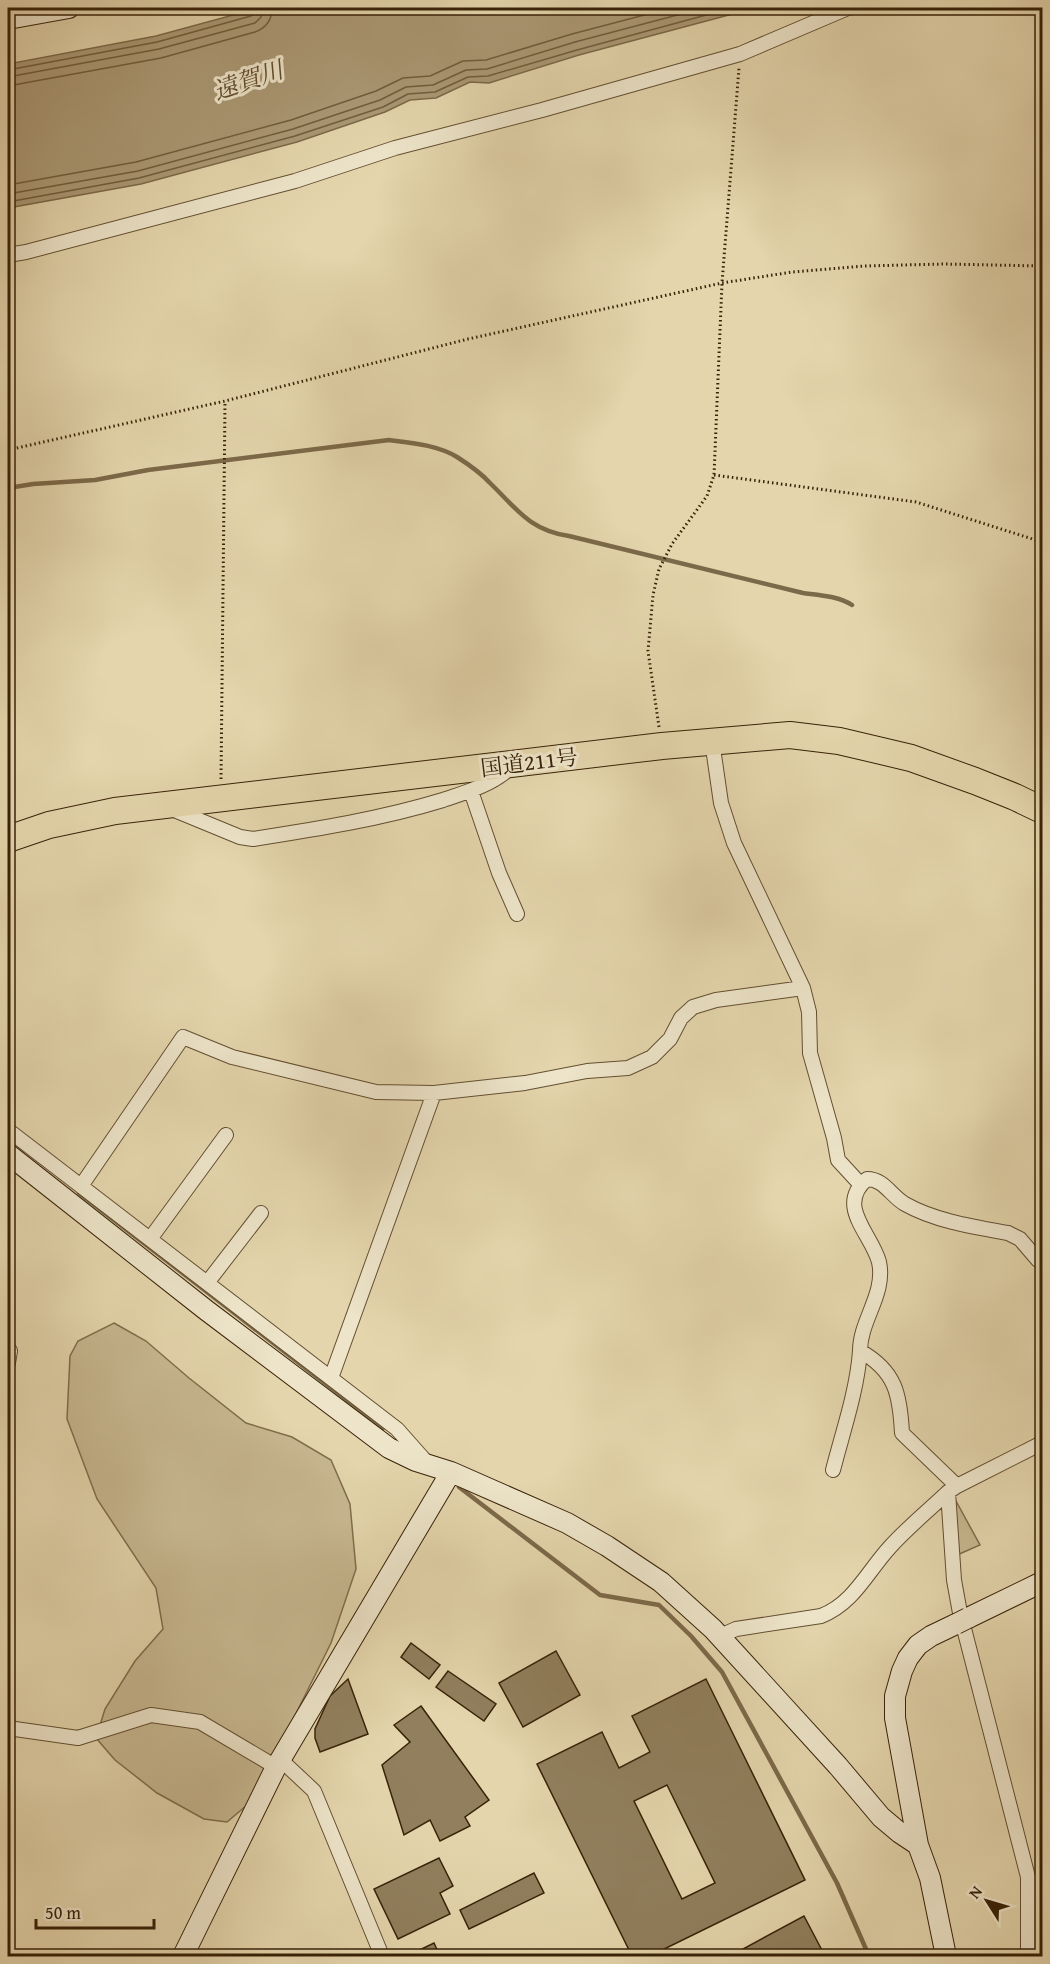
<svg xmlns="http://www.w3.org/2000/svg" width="1050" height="1964" font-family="'Gentium Book Plus','Noto Serif JP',serif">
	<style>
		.green { fill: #c7b790; stroke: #806c4c; stroke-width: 1.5 }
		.water { fill: #aa9874; stroke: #7c6949; stroke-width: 1.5 }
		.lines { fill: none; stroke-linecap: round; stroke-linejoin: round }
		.shore { stroke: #715d3e; stroke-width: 1.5 }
		.stream { stroke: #7c6949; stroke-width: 4.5 }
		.building { fill: #917f5d; stroke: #382208; stroke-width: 1.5; fill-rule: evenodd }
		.street-casing { stroke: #634f31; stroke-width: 16 }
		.secondary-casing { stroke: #382208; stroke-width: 22 }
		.highway-casing { stroke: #382208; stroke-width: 28 }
		.path { stroke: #382208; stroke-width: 3; stroke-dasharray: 1.5 3; stroke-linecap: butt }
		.street { stroke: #ede4c9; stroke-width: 14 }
		.secondary { stroke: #ede4c9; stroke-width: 20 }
		.highway { stroke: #e4d5ac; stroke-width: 26 }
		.secondary-bridge-casing { stroke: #382208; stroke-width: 22; stroke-linecap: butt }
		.secondary-bridge { stroke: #ede4c9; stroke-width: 20 }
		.labels { text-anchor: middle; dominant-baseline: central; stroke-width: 6; stroke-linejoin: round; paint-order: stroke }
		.street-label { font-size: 22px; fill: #382208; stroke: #ede4c9 }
		.water-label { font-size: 24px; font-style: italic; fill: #604b2e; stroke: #ede4c9 }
	</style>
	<rect width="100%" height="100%" fill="#e4d5ac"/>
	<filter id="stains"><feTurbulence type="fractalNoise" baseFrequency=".00333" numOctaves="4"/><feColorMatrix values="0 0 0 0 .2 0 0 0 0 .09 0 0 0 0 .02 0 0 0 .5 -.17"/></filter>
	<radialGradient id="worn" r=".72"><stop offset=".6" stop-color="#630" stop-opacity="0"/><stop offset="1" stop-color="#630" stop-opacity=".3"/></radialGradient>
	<path class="green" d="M114 1323 146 1341 189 1378 246 1423 292 1437 331 1460 350 1504 356 1569 331 1643 270 1766 247 1805 227 1822 204 1819 157 1793 115 1760 96 1738 105 1709 135 1661 163 1629 156 1588 97 1499 67 1419 70 1356 78 1341Z
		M956 1501 980 1545 957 1555 955 1502Z"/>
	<path class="water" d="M259 8H755L579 55 489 83 470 82 436 98 410 100 385 112 297 142 141 184 8 208V64L156 36Z"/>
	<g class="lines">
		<path class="shore" d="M8 70 157 42 251 16 255 13 256 8
			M8 77 159 49 255 23 261 17 263 8
			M8 86 161 58 255 32C266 28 272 20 272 8
			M8 185 136 162 291 120 376 91 403 78 430 76 463 61 486 60 572 34 671 8
			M8 194 138 171 293 129 380 100 406 87 433 85 466 70 487 69 575 42 704 8
			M8 202 139 178 295 136 383 107 408 94 435 92 468 77 488 76 577 50 732 8"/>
		<path class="stream" d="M8 488 33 484 95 480 148 470 389 440C412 443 437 445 457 457 468 464 481 473 490 483 516 508 529 530 569 536L803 593C818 595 839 596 852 605
			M79 1193 383 1428
			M459 1487 600 1595 659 1605 691 1636 722 1672 837 1883 869 1956"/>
	</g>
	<path class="building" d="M411 1643 440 1665 429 1679 401 1657Z
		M556 1651 580 1695 523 1727 499 1683Z
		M448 1671 496 1704 484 1721 436 1687Z
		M348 1679 368 1734 320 1752 315 1738V1729L330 1696Z
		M706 1679 805 1880 650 1956H632L537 1764 602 1732 619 1768 650 1752 632 1716ZM667 1785 715 1883 682 1899 634 1801Z
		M421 1706 489 1800 465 1817 470 1826 440 1841 430 1820 404 1835 382 1765 410 1742 394 1725Z
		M439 1858 453 1886 440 1893 450 1914 398 1939 374 1889Z
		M534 1873 544 1893 469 1929 460 1910Z
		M804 1916 825 1956H747L743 1949Z
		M434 1943 440 1956H407Z"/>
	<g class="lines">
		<g class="street-casing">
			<path id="street" d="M8 255 26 252 295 181 395 148 542 110 740 54 848 8
				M712 741 721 803 734 843 803 988 809 1012 810 1053 834 1138 838 1160 861 1185
				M471 791 499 873 517 914
				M172 809 240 837 253 839C317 829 381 819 443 800 467 792 491 785 510 768
				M8 1130 397 1429 428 1464
				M81 1186 183 1037 232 1057 376 1092 434 1093 525 1083 587 1071 628 1068 652 1057 670 1039 681 1018 693 1007 716 1000 803 988
				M150 1239 226 1135
				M207 1283 261 1213
				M8 1348 10 1351 8 1363
				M331 1378 434 1093
				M833 1470C843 1431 857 1391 860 1351
				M957 1486 1042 1443
				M720 1636 736 1629 821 1616C854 1603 867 1572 890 1547 908 1527 929 1510 948 1492
				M8 1728 78 1738 151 1715 200 1722 276 1767
				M281 1760 314 1791 382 1956
				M1028 1956V1877L960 1613 954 1580 948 1492 957 1486 902 1433C900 1395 896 1371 860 1351 860 1320 886 1294 879 1262 872 1234 835 1206 867 1179 884 1179 891 1196 905 1204 935 1221 974 1227 1008 1233L1020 1239 1038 1260 1042 1261"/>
		</g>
		<g class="secondary-casing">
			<path id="secondary" d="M8 19 69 8
				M8 1154 206 1310 389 1448 416 1461 451 1472 567 1523 607 1546 661 1582 713 1629 838 1766 881 1817 900 1833 918 1845
				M968 1618 1042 1582
				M183 1956 276 1767 451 1472
				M946 1956 930 1878 918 1845 895 1718V1696L902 1671 908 1658 918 1645 931 1636 956 1624"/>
		</g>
		<g class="highway-casing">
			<path id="highway" d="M8 839 49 825 115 811 662 746 790 735 839 741 911 758 975 781 1015 797 1042 810"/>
		</g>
		<path class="path" d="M8 450 225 401 468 339 722 283 792 272 865 266 944 264 1042 266
			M714 475 916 502 1042 542
			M659 727 648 651 653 595 659 569 672 544 707 496 714 475 722 283 739 68
			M221 779 225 402"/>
		<use href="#street" class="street"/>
		<use href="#secondary" class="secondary"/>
		<use href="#highway" class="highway"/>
		<g class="secondary-bridge-casing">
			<path id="secondary-bridge" d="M956 1624 968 1618"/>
		</g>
		<use href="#secondary-bridge" class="secondary-bridge"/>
	</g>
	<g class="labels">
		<g class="street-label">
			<text transform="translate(529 762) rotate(-7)">国道211号</text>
		</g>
		<g class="water-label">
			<text transform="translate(248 80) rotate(-19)">遠賀川</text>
		</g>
	</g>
	<rect width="1050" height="1964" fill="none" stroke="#e4d5ac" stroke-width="30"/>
	<rect x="9" y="9" width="1032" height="1946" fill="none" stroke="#382208" stroke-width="3"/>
	<rect x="15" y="15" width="1020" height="1934" fill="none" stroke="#382208" stroke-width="1.5"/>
	<g transform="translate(987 1901) rotate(307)" stroke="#ede4c9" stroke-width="4.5" paint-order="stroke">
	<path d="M0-4.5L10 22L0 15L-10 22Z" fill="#382208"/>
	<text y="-9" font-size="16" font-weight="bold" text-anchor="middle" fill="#382208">N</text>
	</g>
	<path d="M36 1919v9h118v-9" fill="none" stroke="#382208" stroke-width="3"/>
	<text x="45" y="1919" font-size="18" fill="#382208" stroke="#ede4c9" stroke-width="4.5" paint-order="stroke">50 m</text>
	<rect width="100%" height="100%" filter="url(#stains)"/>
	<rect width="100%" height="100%" fill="url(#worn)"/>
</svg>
